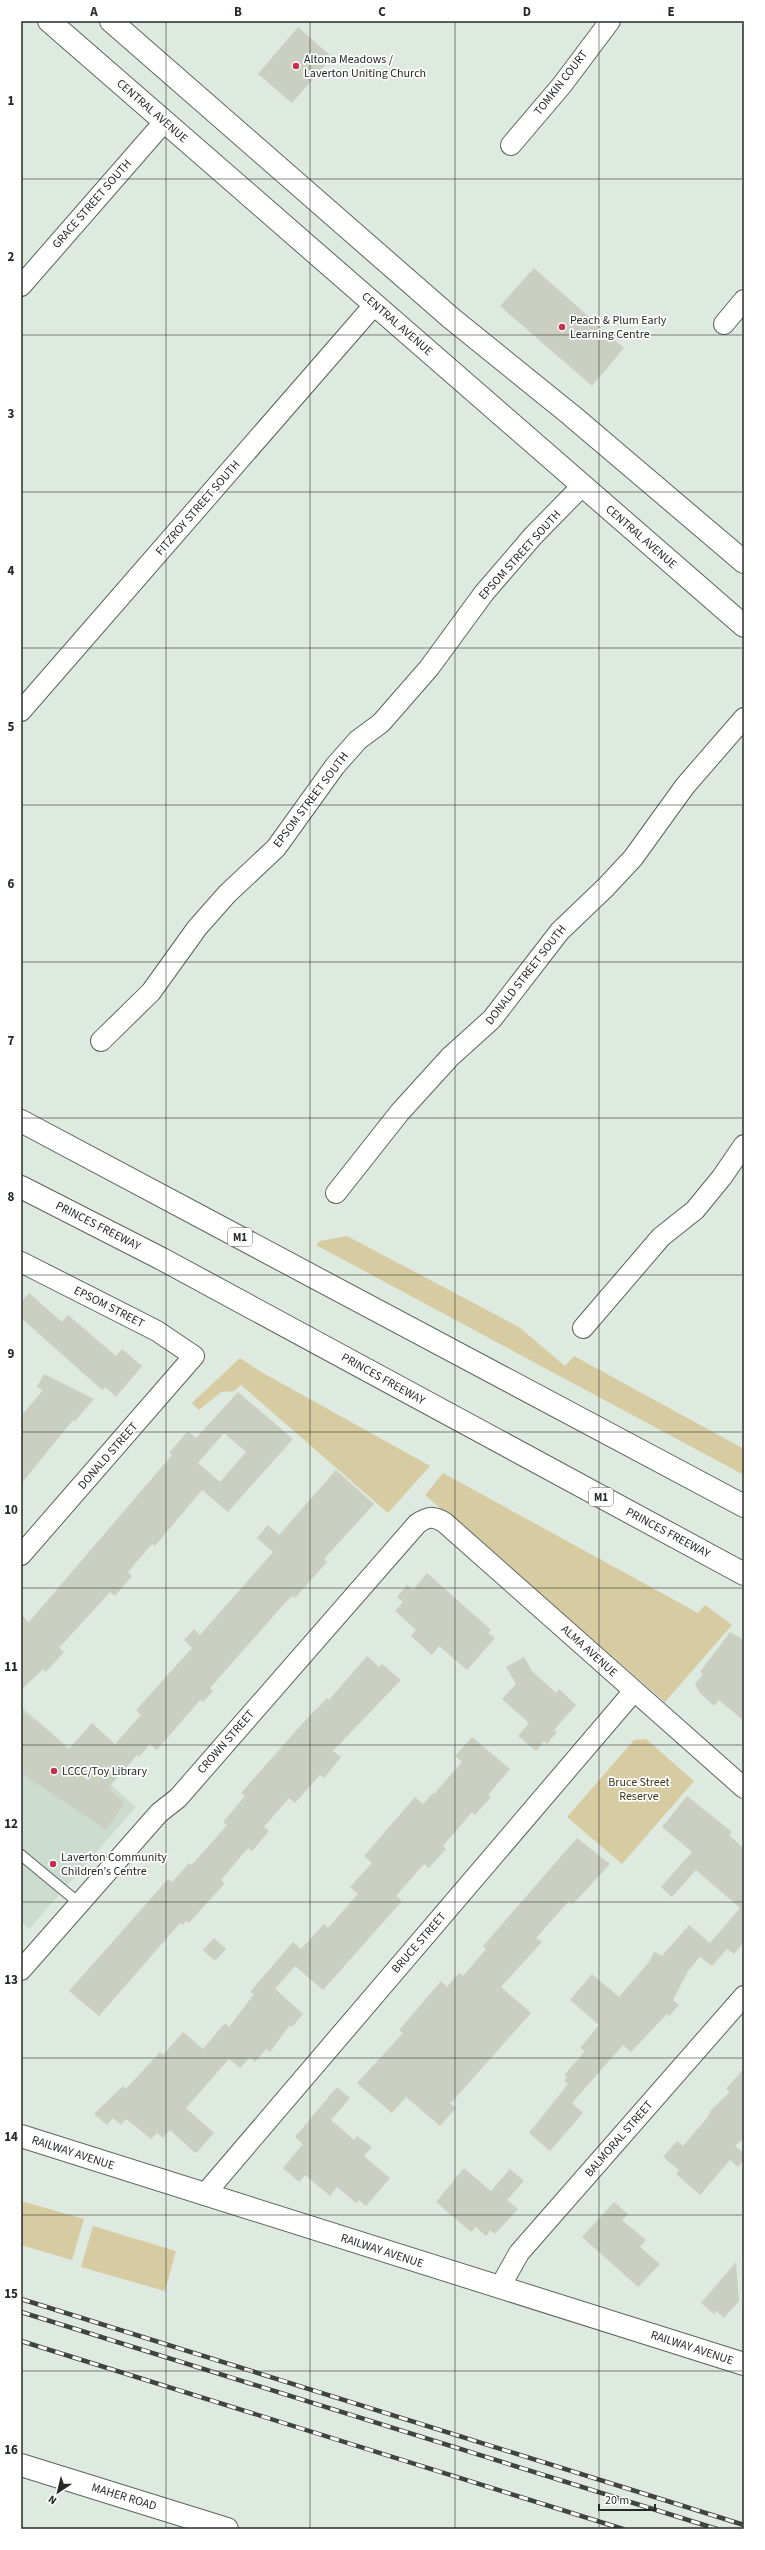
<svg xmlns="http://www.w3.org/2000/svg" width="765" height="2550" font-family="'Source Sans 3',sans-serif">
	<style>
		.built { fill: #ccdccf }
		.green { fill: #d7cca1 }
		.building { fill: #cacfc2; fill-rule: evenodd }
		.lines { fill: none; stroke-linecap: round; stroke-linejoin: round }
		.service-casing { stroke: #5b655d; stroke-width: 12 }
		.minor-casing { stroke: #5b655d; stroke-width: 22 }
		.tertiary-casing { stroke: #5b655d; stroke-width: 24 }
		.secondary-casing { stroke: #5b655d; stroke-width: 24 }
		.motorway-casing { stroke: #5b655d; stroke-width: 24 }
		.service { stroke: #fff; stroke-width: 10 }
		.minor { stroke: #fff; stroke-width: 20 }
		.tertiary { stroke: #fff; stroke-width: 22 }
		.secondary { stroke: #fff; stroke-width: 22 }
		.motorway { stroke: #fff; stroke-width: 22 }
		.rail-casing { stroke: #404441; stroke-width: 4.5 }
		.rail { stroke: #fff; stroke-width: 3; stroke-dasharray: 9; stroke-linecap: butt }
		.grid { fill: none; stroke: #262a27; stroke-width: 1; stroke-opacity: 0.55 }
		.poi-dot { fill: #c2314f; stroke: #fff; stroke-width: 1.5 }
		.labels { text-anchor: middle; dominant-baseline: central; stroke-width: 3.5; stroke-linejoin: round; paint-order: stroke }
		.shield { fill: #fff; stroke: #676a68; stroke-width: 1 }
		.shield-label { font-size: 11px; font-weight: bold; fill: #262a27 }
		.poi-label { font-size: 12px; fill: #262a27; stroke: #fff; text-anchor: start }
		.street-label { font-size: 12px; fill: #262a27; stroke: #fff }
		.park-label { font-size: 12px; fill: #3f3717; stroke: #fff }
		.neatline { fill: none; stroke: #262a27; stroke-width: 1.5 }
		.grid-label { font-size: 13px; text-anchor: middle; font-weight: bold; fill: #262a27 }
	</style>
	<rect width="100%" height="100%" fill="#dee9df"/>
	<path class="built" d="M21 1706 136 1807 29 1929 21 1922Z"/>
	<path class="green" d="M347 1236 519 1327 565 1366 574 1356 744 1449V1475L316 1245 320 1241Z
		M240 1358 263 1373 430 1466 388 1513 241 1385 234 1391 221 1392 199 1410 192 1403Z
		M443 1473 698 1613 705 1605 732 1625 665 1702 425 1495Z
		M646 1739 694 1781 622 1864 567 1817 634 1740Z
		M21 2201 84 2219 72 2260 21 2245Z
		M93 2226 176 2251 165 2291 81 2267Z"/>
	<path class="building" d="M298 27 332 57 292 103 258 74Z
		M534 268 624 348 592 386 500 306Z
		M29 1293 62 1322 68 1315 116 1356 122 1349 142 1366 116 1397 105 1387 102 1390 21 1318V1302Z
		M44 1374 94 1399 75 1421 73 1420 21 1484V1416L43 1390 37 1387Z
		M238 1392 293 1439 228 1512 202 1490 155 1546 152 1544 128 1572 132 1576 115 1596 110 1592 59 1648 64 1652 46 1672 43 1669 21 1690V1615L29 1622 172 1455 169 1453 188 1431 196 1438ZM224 1433 246 1452 220 1482 198 1463Z
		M336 1470 374 1504 324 1559 327 1562 295 1598 292 1596 285 1603 210 1688 213 1691 203 1702 200 1700 157 1750 150 1744 139 1757 137 1755 108 1788 125 1803 106 1830 21 1773V1712L40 1723 68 1750 92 1723 115 1744 141 1715 136 1710 192 1648 184 1640 194 1629 200 1635 273 1552 257 1538 268 1525 279 1535Z
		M427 1573 491 1630 488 1633 495 1638 467 1670 439 1646 432 1655 411 1636 416 1630 395 1611 403 1602 397 1597 407 1585 413 1590Z
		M730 1632 744 1640V1721L719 1700 714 1706 699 1692 695 1684 703 1674 700 1672Z
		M367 1656 379 1667 382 1664 401 1680 333 1751 341 1757 324 1778 320 1775 295 1803 289 1798 264 1827 269 1831 252 1851 248 1848 221 1880 225 1883 189 1923 186 1921 183 1925 180 1923 99 2016 69 1991 168 1879 172 1882 189 1863 191 1865 197 1859 227 1825 223 1822 245 1796 241 1793 302 1724 327 1698 329 1700Z
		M524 1657 532 1671 556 1693 559 1689 576 1705 554 1730 557 1732 547 1744 544 1741 536 1751 518 1736 529 1723 502 1699 516 1684 506 1667Z
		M472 1737 510 1769 488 1795 491 1797 475 1815 472 1812 443 1846 446 1849 429 1868 424 1864 396 1896 402 1901 323 1990 295 1966 275 1989 303 2014 292 2027 290 2025 270 2052 266 2049 255 2062 250 2057 240 2068 229 2059 186 2108 214 2133 198 2151 195 2153 170 2130 163 2138 157 2133 151 2139 126 2119 121 2125 113 2118 107 2125 94 2114 123 2086 126 2089 160 2052 163 2055 183 2032 203 2049 225 2023 229 2027 254 1994 250 1992 293 1942 301 1949 324 1924 328 1928 358 1894 350 1887 372 1863 364 1856 415 1797 423 1804 433 1793 434 1794 462 1762 455 1756Z
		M687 1796 732 1832 729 1835 744 1849V1942L734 1954 727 1949 712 1966 700 1957 688 1971 673 2000 679 2005 669 2016 667 2014 631 2052 623 2045 572 2103 583 2113 550 2151 529 2133 568 2084 564 2081 567 2077 564 2075 585 2051 580 2048 599 2025 570 2000 592 1974 619 1997 649 1962 654 1952 662 1956 689 1925 710 1943 740 1908 696 1870 672 1897 661 1887 692 1852 662 1827Z
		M577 1838 610 1864 573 1904 569 1901 536 1938 542 1942 501 1987 531 2013 450 2104 456 2108 440 2126 406 2097 392 2113 357 2083 403 2033 399 2030 441 1981 447 1987 459 1973 463 1976 486 1949 483 1946Z
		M214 1938 226 1949 215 1961 203 1950Z
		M744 2068V2138L735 2146 744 2153V2159L738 2167 730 2160 700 2195 676 2174 679 2170 663 2157 677 2141 683 2146 707 2118 711 2110 730 2092 726 2089Z
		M337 2087 350 2098 331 2120 354 2140 357 2136 372 2147 364 2156 390 2178 366 2206 359 2200 356 2203 337 2187 330 2196 305 2175 299 2182 283 2168 303 2144 295 2137Z
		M464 2168 491 2191 510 2169 524 2181 507 2200 518 2209 495 2234 490 2230 486 2236 476 2227 471 2232 436 2202Z
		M614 2202 628 2214 622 2220 646 2240 640 2247 660 2264 638 2287 582 2237Z
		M736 2262 739 2301 724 2318 716 2311 714 2314 701 2303Z"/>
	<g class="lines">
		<g class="service-casing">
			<path id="service" d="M21 1855 79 1903"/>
		</g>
		<g class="minor-casing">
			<path id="minor" d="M511 145 562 85 610 21
				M21 286 164 122
				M724 324 744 300
				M21 711 375 304
				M101 1041 151 992 197 928 227 894 276 848 335 766 358 740 381 723 429 668 484 593 533 536 582 486
				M336 1193 400 1112 450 1057 492 1019 560 931 606 887 633 858 685 786 744 718
				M21 1262 157 1331 194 1356 21 1555
				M583 1328 661 1237 695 1210 722 1177 744 1145
				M21 1970 159 1813 178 1798 417 1524C428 1516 434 1516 445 1523L744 1788
				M204 2195 634 1691
				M500 2287 519 2253 744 1996"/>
		</g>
		<g class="tertiary-casing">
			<path id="tertiary" d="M21 2136 744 2364
				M21 2465 227 2529"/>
		</g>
		<g class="secondary-casing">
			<path id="secondary" d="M49 21 744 626
				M111 21 451 318 571 415 744 562"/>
		</g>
		<g class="motorway-casing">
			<path id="motorway" d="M21 1121 744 1506
				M21 1187 162 1259 744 1574"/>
		</g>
		<use href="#service" class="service"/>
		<use href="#minor" class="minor"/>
		<use href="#tertiary" class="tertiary"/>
		<use href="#secondary" class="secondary"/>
		<use href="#motorway" class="motorway"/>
		<g class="rail-casing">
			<path id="rail" d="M21 2299 744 2525
				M21 2312 717 2529
				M21 2341 623 2529"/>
		</g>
		<use href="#rail" class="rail"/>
	</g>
	<path class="grid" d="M166 21V2529M310 21V2529M455 21V2529M599 21V2529M21 179H744M21 335H744M21 492H744M21 648H744M21 805H744M21 962H744M21 1118H744M21 1275H744M21 1432H744M21 1588H744M21 1745H744M21 1902H744M21 2058H744M21 2215H744M21 2371H744"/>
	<g class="poi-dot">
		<circle cx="296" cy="66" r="4"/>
		<circle cx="562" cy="327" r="4"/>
		<circle cx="54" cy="1771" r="4"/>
		<circle cx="53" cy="1864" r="4"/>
	</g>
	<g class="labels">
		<g class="shield">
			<rect x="228" y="1228" width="24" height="18" rx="3"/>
			<rect x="589" y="1488" width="24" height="18" rx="3"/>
		</g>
		<g class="shield-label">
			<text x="240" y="1237">M1</text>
			<text x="601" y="1497">M1</text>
		</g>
		<g class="poi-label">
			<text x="304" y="59">Altona Meadows /<tspan x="304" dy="14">Laverton Uniting Church</tspan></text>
			<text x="570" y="320">Peach &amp; Plum Early<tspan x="570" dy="14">Learning Centre</tspan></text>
			<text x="62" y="1771">LCCC/Toy Library</text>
			<text x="61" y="1857">Laverton Community<tspan x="61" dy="14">Children’s Centre</tspan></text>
		</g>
		<g class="street-label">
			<text transform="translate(561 83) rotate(-52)">TOMKIN COURT</text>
			<text transform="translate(152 111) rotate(41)">CENTRAL AVENUE</text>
			<text transform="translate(92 204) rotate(-49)">GRACE STREET SOUTH</text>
			<text transform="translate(397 324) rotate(41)">CENTRAL AVENUE</text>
			<text transform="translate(198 508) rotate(-49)">FITZROY STREET SOUTH</text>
			<text transform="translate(641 537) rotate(41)">CENTRAL AVENUE</text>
			<text transform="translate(520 555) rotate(-48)">EPSOM STREET SOUTH</text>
			<text transform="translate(311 800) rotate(-53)">EPSOM STREET SOUTH</text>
			<text transform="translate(526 975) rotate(-52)">DONALD STREET SOUTH</text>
			<text transform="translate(98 1226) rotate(27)">PRINCES FREEWAY</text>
			<text transform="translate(109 1307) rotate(27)">EPSOM STREET</text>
			<text transform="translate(383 1379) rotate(29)">PRINCES FREEWAY</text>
			<text transform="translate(108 1456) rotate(-49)">DONALD STREET</text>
			<text transform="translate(668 1533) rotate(28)">PRINCES FREEWAY</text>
			<text transform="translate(589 1651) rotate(42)">ALMA AVENUE</text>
			<text transform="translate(226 1742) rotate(-49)">CROWN STREET</text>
			<text transform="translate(419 1943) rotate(-49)">BRUCE STREET</text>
			<text transform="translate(619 2139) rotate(-49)">BALMORAL STREET</text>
			<text transform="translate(73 2153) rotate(18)">RAILWAY AVENUE</text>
			<text transform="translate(382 2251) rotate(18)">RAILWAY AVENUE</text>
			<text transform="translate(692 2348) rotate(18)">RAILWAY AVENUE</text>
			<text transform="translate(124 2497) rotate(17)">MAHER ROAD</text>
		</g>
		<g class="park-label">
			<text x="639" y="1782">Bruce Street<tspan x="639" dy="14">Reserve</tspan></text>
		</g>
	</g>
	<rect width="765" height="2550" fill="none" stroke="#ffffff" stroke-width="44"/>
	<g transform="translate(58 2492) rotate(215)" stroke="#ffffff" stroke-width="3" paint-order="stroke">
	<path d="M0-3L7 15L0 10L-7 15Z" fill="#262a27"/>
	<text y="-6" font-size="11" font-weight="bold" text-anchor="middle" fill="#262a27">N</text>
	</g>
	<path d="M599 2504v6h56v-6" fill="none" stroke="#262a27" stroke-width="2"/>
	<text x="605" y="2504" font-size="12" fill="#262a27" stroke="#ffffff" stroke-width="3" paint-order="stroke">20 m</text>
	<rect x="22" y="22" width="721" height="2506" class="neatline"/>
	<g class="grid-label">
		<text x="94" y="16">A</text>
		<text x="238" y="16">B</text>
		<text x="382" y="16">C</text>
		<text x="527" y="16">D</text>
		<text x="671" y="16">E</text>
		<text x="11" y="105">1</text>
		<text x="11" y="261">2</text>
		<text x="11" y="418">3</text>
		<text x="11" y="575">4</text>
		<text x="11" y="731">5</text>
		<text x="11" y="888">6</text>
		<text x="11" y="1045">7</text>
		<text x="11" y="1201">8</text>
		<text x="11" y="1358">9</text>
		<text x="11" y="1514">10</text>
		<text x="11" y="1671">11</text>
		<text x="11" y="1828">12</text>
		<text x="11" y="1984">13</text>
		<text x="11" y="2141">14</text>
		<text x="11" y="2298">15</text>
		<text x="11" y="2454">16</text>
	</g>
</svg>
